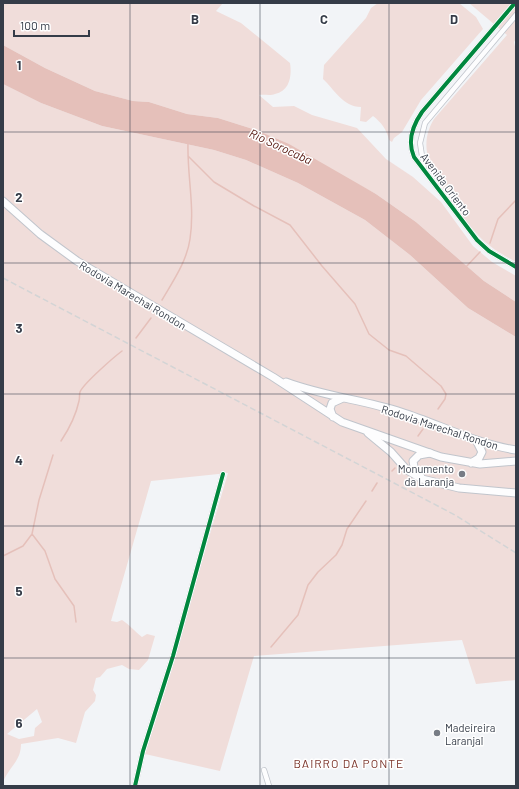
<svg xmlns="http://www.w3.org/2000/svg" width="519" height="789" font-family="Barlow,sans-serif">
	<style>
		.green { fill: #f0ddda; fill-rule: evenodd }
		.water { fill: #e5c0ba }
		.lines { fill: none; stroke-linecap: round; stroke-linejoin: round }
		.stream { stroke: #e5c0ba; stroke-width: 1.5 }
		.minor-casing { stroke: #c1c5cc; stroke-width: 6 }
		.secondary-casing { stroke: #c1c5cc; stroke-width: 9 }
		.primary-casing { stroke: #c1c5cc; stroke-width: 9 }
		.minor { stroke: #fdfdfe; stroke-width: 4.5 }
		.secondary { stroke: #fdfdfe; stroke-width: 7 }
		.primary { stroke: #fdfdfe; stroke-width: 7 }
		.rail { stroke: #d3d4d5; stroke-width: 1.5; stroke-dasharray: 6 3; stroke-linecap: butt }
		.cycleway-casing { stroke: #fff; stroke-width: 6 }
		.cycleway { stroke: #00873e; stroke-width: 4 }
		.grid { fill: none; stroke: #353c48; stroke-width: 1; stroke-opacity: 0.55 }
		.poi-dot { fill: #777c85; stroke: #fff; stroke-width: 1.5 }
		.labels { text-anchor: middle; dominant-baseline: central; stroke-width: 3; stroke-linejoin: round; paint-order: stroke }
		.street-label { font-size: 11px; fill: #353c48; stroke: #fff }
		.poi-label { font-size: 11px; fill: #353c48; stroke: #fff; text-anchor: end }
		.water-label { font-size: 12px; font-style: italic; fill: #52130b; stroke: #fff }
		.neighbourhood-label { font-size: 12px; letter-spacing: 1px; fill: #7c362c; stroke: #fff }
		.grid-label { font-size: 13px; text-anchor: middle; font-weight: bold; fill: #353c48; stroke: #fff; stroke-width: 3; stroke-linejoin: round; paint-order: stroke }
	</style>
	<rect width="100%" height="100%" fill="#f2f4f7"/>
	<path class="green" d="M3 3H223L216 11 241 23 290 63C292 75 290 91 275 94 270 96 264 94 259 95L273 107 294 106 312 115 357 128 386 159 413 177 441 202 473 246 492 262 516 276V302L484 281 416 222 376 194 256 130 218 118 187 114 149 102 133 101 95 91 45 68 3 45Z
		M378 3H459L476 17 483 29 421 100 402 132 394 138 392 142 389 140C387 130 381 122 373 116L366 122 360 121 361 107C343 107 334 89 323 79L324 65 366 18 371 8Z
		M469 3H516V39L514 42 516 51V262C505 256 494 250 485 242 468 227 430 174 427 152 425 140 428 129 434 119L507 35Z
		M3 84 41 103 102 126 214 150 246 160 298 183 365 220 410 255 468 308 516 337V680L476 684 462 640 254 656 220 771 145 754 228 473 151 481 111 621 117 622 122 620C130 625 134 631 142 637L147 634 155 636 148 660 139 670 129 669 122 665 107 669 100 677 96 678 93 690 96 695 95 701 85 712 76 743 58 738 21 744C21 761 9 767 3 782ZM37 709 42 722 35 728 34 736 19 739 7 734Z"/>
	<path class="water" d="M3 45 45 68 95 91 133 101 149 102 187 114 218 118 256 130 289 144 376 194 416 222 484 281 516 302V337L468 308 410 255 365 220 298 183 246 160 214 150 102 126 41 103 3 84Z"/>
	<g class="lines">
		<path class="stream" d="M188 156 214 182 254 206 290 225 322 266 355 304 369 334 389 350 406 356 441 386 446 394 445 399 438 409
			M490 243 498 219 516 200
			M465 268 480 252
			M162 300C173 281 187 261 190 239 195 207 187 175 188 143
			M136 338 151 318
			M418 436 423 429
			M61 441C69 429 76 415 79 401 80 398 79 395 80 392 83 384 114 357 122 351
			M392 471 395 468
			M372 491 377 483
			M32 534 45 551 55 579 74 606 76 622
			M3 556 23 546 32 534 39 500 53 455
			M271 647 298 615 308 585 318 572 336 555 342 545 347 529 366 501"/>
		<g class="minor-casing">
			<path id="minor" d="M515 3 422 112C413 125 407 141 414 157L477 240 489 251 516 267
				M424 169 420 143 425 123 516 15
				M264 770 269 786
				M135 786 143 751 173 656 223 474"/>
		</g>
		<g class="secondary-casing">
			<path id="secondary" d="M368 433 391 452 407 470 422 479 459 488 516 493
				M421 477 414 467 413 461 419 455 430 453"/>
		</g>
		<g class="primary-casing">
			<path id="primary" d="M3 201 40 234 77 261 273 377 342 422 441 457 480 464 516 461
				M286 382C323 396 363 400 401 412 439 424 476 444 516 450
				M333 417 330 409 332 403 343 398
				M471 463 479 458 482 452 476 440"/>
		</g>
		<use href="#minor" class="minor"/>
		<use href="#secondary" class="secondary"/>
		<use href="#primary" class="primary"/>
		<path class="rail" d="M3 278 455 515 516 553"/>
		<g class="cycleway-casing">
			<path id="cycleway" d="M515 3 422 112C413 125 407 141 414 157L477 240 489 251 516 267
				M135 786 143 751 173 656 223 474"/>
		</g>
		<use href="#cycleway" class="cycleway"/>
	</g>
	<path class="grid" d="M130 3V786M260 3V786M389 3V786M3 132H516M3 263H516M3 394H516M3 526H516M3 658H516"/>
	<g class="poi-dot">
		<circle cx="462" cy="474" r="4"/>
		<circle cx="437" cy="733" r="4"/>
	</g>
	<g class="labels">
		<g class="street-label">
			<text transform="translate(446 184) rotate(53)">Avenida Oriento</text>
			<text transform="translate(133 295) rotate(31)">Rodovia Marechal Rondon</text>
			<text transform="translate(440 427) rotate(18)">Rodovia Marechal Rondon</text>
		</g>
		<g class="poi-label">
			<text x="454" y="468">Monumento<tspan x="454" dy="13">da Laranja</tspan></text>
			<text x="445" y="727" text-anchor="start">Madeireira<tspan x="445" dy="13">Laranjal</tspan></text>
		</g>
		<g class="water-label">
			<text transform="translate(281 146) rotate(25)">Rio Sorocaba</text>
		</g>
		<g class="neighbourhood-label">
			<text x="349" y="763">BAIRRO DA PONTE</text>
		</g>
	</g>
	<g class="grid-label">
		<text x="195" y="24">B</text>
		<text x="324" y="24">C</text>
		<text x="454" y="24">D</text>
		<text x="19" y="70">1</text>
		<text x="19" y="202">2</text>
		<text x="19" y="333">3</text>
		<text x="19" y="465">4</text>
		<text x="19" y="596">5</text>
		<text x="19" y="728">6</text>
	</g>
	<rect width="519" height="789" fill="none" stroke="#353c48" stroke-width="8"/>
	<path d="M14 30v6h75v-6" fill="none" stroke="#353c48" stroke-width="2"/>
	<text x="20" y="30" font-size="12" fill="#353c48" stroke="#ffffff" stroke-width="3" paint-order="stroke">100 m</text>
</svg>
